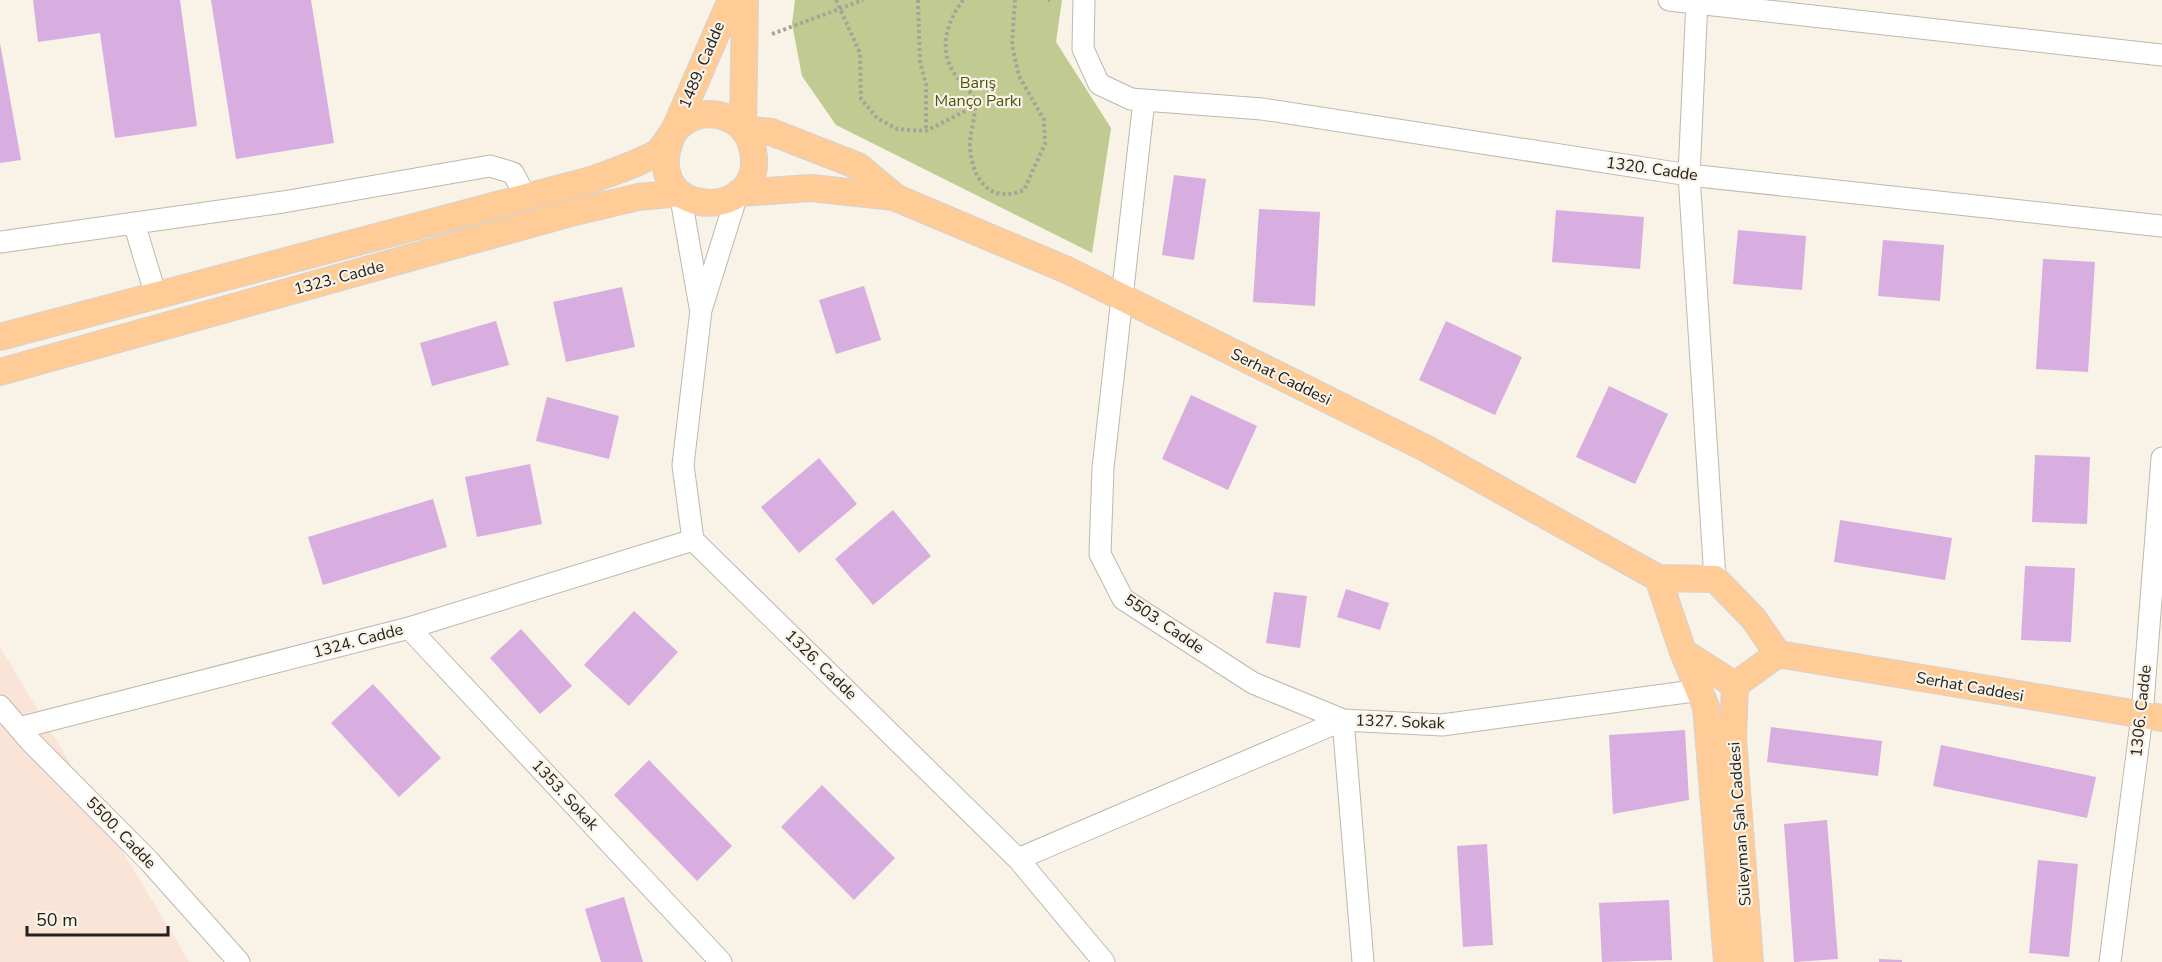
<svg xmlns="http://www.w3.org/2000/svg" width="2162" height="962" font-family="'Nunito Sans',sans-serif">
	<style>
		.industrial { fill: #fae3d7 }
		.green { fill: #c0ca91 }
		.building { fill: #d8addf }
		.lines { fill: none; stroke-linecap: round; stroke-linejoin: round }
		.minor-casing { stroke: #beb8ae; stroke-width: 23 }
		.major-casing { stroke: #d3d3d2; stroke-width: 28 }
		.path { stroke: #a7a29a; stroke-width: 4; stroke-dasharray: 3 3; stroke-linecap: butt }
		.minor { stroke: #fff; stroke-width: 21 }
		.major { stroke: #ffcb96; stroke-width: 26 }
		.labels { text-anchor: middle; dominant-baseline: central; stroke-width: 4.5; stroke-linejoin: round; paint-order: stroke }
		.street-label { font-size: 16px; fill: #23211d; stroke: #f8f2e7 }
		.park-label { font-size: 16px; fill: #4d550d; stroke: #f8f2e7 }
	</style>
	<rect width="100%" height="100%" fill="#f8f2e7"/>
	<path class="industrial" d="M0 647 189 962H0Z"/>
	<path class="green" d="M795 0H1062L1056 42 1111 128 1092 253 836 125 802 76 792 24Z"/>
	<path class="building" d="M33 0H180L197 126 115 138 100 33 38 42Z
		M211 0H311L334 143 236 159Z
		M0 43 21 160 0 163Z
		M1174 175 1206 179 1194 260 1162 255Z
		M1259 209 1320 212 1315 306 1253 302Z
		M1556 210 1644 217 1640 269 1552 262Z
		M1738 230 1806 236 1802 290 1733 284Z
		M1883 240 1944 245 1940 301 1878 296Z
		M2043 259 2095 262 2088 372 2036 369Z
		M864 286 881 340 836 354 819 300Z
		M622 287 635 347 566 362 553 302Z
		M496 321 509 365 432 386 420 343Z
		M1446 321 1522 357 1495 415 1419 380Z
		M1609 386 1668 414 1635 484 1576 457Z
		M1191 395 1257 426 1228 490 1162 459Z
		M547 397 619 416 609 459 536 441Z
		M2035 455 2090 457 2087 524 2032 522Z
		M819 458 857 504 799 553 761 507Z
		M530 464 542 524 477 537 465 477Z
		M433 499 447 547 323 585 308 537Z
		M893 510 931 556 873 605 835 559Z
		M1840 520 1952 538 1945 580 1834 562Z
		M2025 566 2075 568 2071 642 2021 640Z
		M1346 589 1389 603 1380 630 1337 617Z
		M1274 592 1307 596 1300 648 1266 643Z
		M634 611 678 652 629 706 584 665Z
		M521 629 572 686 540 714 490 658Z
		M373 684 441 758 399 797 331 723Z
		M1771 727 1882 741 1878 776 1767 762Z
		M1685 730 1689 800 1613 814 1609 735Z
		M1941 745 2096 777 2087 818 1933 786Z
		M649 760 732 846 697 881 614 795Z
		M822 785 895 858 854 900 781 827Z
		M1827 820 1838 959 1794 962 1784 824Z
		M1487 844 1493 945 1463 947 1457 846Z
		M2038 860 2078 864 2069 957 2029 953Z
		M624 897 643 962H601L585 909Z
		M1669 900 1672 960 1602 962 1599 903Z
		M1879 959 1902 960V962H1879Z"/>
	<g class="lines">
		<g class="minor-casing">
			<path id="minor" d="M1084 0 1083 49 1099 84 1131 99 1262 109 1689 175 2162 226
				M1669 0 2162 55
				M1697 0 1689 175 1715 579
				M1144 100 1103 468 1100 554 1123 599 1253 683 1343 720
				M680 193 700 307
				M737 195 701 310 683 465 693 540 1018 859 1104 962
				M134 223 156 296
				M0 242 283 202 490 166 513 173 527 199
				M409 628 721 962
				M0 706 30 741 149 861 239 962
				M1343 720 1363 962
				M19 728 409 628 693 540
				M1018 859 1343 720 1442 725 1701 690
				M2110 962 2142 716 2162 458"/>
		</g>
		<g class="major-casing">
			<path id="major" d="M743 129 771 132 858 166 894 196
				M743 129 745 0
				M739 193 811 188 894 197 1067 270 1425 448 1658 578 1715 579 1753 618 1778 654
				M0 337 591 180C613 172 635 165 655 154 662 150 667 139 673 133 687 115 709 109 730 119 743 125 751 138 753 151 768 225 632 221 674 131L731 0
				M0 372 567 214 638 197 680 193
				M1658 578 1683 652 1706 707 1727 962
				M1683 652 1735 685
				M1735 685 1778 654 2162 718
				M1735 685 1733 739 1750 962"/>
		</g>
		<path class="path" d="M836 0 860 53 861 99 877 118 897 129 926 131 975 106
			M918 0 920 62 926 84V130
			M963 0C947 22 938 48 954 73 962 85 974 90 975 107 975 121 969 135 970 149 973 181 991 204 1024 190L1045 144 1044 120 1019 76 1012 45 1015 0
			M1048 0H1050
			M772 34 863 0"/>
		<use href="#minor" class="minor"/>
		<use href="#major" class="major"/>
	</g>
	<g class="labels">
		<g class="street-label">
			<text transform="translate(702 65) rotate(-67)">1489. Cadde</text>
			<text transform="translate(1652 169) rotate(8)">1320. Cadde</text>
			<text transform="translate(339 278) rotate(-15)">1323. Cadde</text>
			<text transform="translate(1281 377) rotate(26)">Serhat Caddesi</text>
			<text transform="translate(1164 624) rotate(34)">5503. Cadde</text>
			<text transform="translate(358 641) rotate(-15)">1324. Cadde</text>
			<text transform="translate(821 665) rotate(44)">1326. Cadde</text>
			<text transform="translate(1970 687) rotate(10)">Serhat Caddesi</text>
			<text transform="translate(2141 711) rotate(-84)">1306. Cadde</text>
			<text transform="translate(1400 722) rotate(2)">1327. Sokak</text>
			<text transform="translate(565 795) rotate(47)">1353. Sokak</text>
			<text transform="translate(1740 824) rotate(-94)">Süleyman Şah Caddesi</text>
			<text transform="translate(121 833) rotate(46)">5500. Cadde</text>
		</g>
		<g class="park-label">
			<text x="978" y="83">Barış<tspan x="978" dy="18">Manço Parkı</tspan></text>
		</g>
	</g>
	<path d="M27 926v9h141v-9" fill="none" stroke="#23211d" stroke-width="3"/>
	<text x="36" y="926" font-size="18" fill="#23211d" stroke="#f8f2e7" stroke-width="4.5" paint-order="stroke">50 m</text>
</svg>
